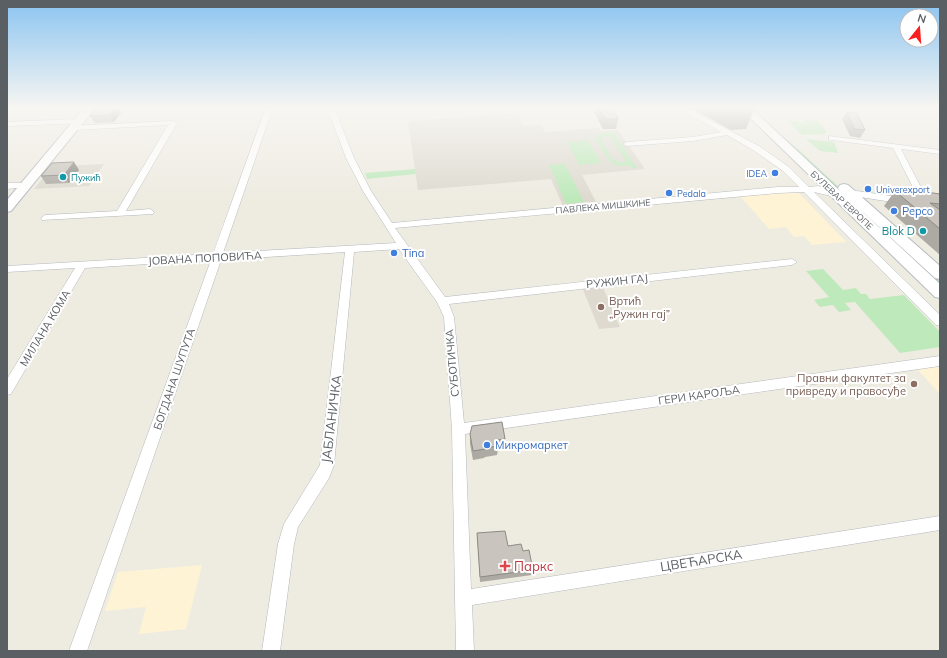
<svg xmlns="http://www.w3.org/2000/svg" width="947" height="658" font-family="Mulish,sans-serif">
	<style>
		.commercial { fill: #fff3d6 }
		.education { fill: #dedad0 }
		.green { fill: #bee9bb; fill-rule: evenodd }
		.lines { fill: none; stroke-linecap: round; stroke-linejoin: round }
		.street-casing { stroke: #b4b9bd; stroke-width: 1 }
		.secondary-casing { stroke: #b7bcc2; stroke-width: 2 }
		.street { fill: #fff; fill-rule: evenodd }
		.secondary { fill: #fff; fill-rule: evenodd }
		.wall { fill: #ada9a3 }
		.shaded-wall { fill: #8d8a85 }
		.building { fill: #c9c5be; stroke: #8d8a85 }
		.shop-dot { fill: #3f7fe0; stroke: #fff; stroke-width: 1.5 }
		.culture-dot { fill: #0f9aa8; stroke: #fff; stroke-width: 1.5 }
		.education-dot { fill: #8d6e63; stroke: #fff; stroke-width: 1.5 }
		.health-dot { fill: #e0444e; stroke: #fff; stroke-width: 1.5 }
		.labels { text-anchor: middle; dominant-baseline: central; stroke-width: 4; stroke-linejoin: round; paint-order: stroke }
		.far-shop-label { font-size: 9px; fill: #366cbe; stroke: #fff; text-anchor: start }
		.far-culture-label { font-size: 9px; fill: #0d838f; stroke: #fff; text-anchor: start }
		.far-street-label { font-size: 9px; fill: #5a5f64; stroke: #fff }
		.shop-label { font-size: 11px; fill: #366cbe; stroke: #fff; text-anchor: start }
		.culture-label { font-size: 11px; fill: #0d838f; stroke: #fff; text-anchor: end }
		.street-label { font-size: 11px; fill: #5a5f64; stroke: #fff }
		.education-label { font-size: 11px; fill: #785e54; stroke: #fff; text-anchor: start }
		.near-street-label { font-size: 13px; fill: #5a5f64; stroke: #fff }
		.near-health-label { font-size: 13px; fill: #be3a42; stroke: #fff; text-anchor: start }
	</style>
	<rect width="100%" height="100%" fill="#eeebe1"/>
	<path class="commercial" d="M7 107H51L48 110 11 111 7 115Z
		M798 192 846 242 812 245 804 236 794 237 786 227 769 229 740 196Z
		M940 366V394L917 369Z
		M202 565 186 629 139 634 146 607 105 611 118 572Z"/>
	<path class="education" d="M518 113 523 126 541 125 545 132 599 128 601 131 618 130 645 169 582 175 596 202 563 206 551 179 418 190 408 121Z
		M104 164 89 186 34 189 50 169 65 166Z
		M602 285 620 327 599 329 582 287Z"/>
	<path class="green" d="M803 119 818 121 827 132 824 134 802 135 787 120 805 123Z
		M608 132H613L637 168H631L629 165C610 170 604 153 596 139L598 135ZM605 136 611 138 626 161C613 167 606 148 601 139Z
		M777 133 798 149 940 281V286Z
		M806 139 834 142 838 153 820 151Z
		M588 140 601 163 579 165 567 142Z
		M565 164 584 202 566 204 549 165Z
		M415 169 416 174 367 179 365 173Z
		M823 269 843 290 856 288 861 294H866L870 299 904 295 940 332V347L900 353 855 302 845 303 851 310 839 312 833 305 820 307 814 300 829 297 806 271Z"/>
	<g class="lines">
		<g class="street-casing">
			<path id="street" d="M266 107H273L223 253 396 243 363 191 346 158 327 107H334L354 158 371 191 392 223 778 187H799L783 171 753 150 727 135 693 141 627 146 623 144 627 142 693 137 721 132 676 107H685L759 146 789 167 809 187 818 186 838 192 839 194 838 196 835 197 814 192 940 315V326L936 325 804 192 778 193 395 228 445 297 792 259 797 262 792 265 449 304 454 317 464 423 940 356V366L465 434 471 589 940 516V530L472 605 474 651H456L452 429 444 317 437 302 399 249 354 252 334 465 329 478 298 527 294 544 280 651H262L278 544 284 524 320 465 345 252 221 260 87 651H69L211 260 85 268 11 394 7 395V379L75 268 7 272V266L213 254Z
				M80 119 84 121 83 123 7 126V122Z
				M173 121 177 123 126 211 150 209 154 212 153 214 42 220 41 218 45 215 117 211 168 125 74 130 70 128 71 126Z
				M829 136 940 150V154L901 149 929 203 925 206 921 203 893 148 832 140H829Z
				M7 183H26L30 185 26 187 7 189Z
				M850 190 905 198 909 201 905 204 847 195 846 193 847 191Z"/>
		</g>
		<g class="secondary-casing">
			<path id="secondary" d="M85 107H96L11 211 7 212V200Z
				M739 107H750L940 284V298L935 297Z
				M844 184 848 185 940 266V279L935 278 840 191 838 188 840 185Z"/>
		</g>
		<use href="#street" class="street"/>
		<use href="#secondary" class="secondary"/>
	</g>
	<path class="wall" d="M97 107H118L121 113 114 122 95 123 90 116Z
		M595 107H611L618 119 616 129H603L594 112Z
		M689 107H755L746 129 731 130Z
		M847 112 865 130 860 138 850 136 842 119Z
		M79 170 69 183 46 184 41 176Z
		M895 191 940 194V255L884 206Z
		M470 434 505 439 504 448 498 449 497 455 485 457 484 458 473 460 470 444Z
		M477 533 508 546 523 551 533 570 532 575 480 582Z"/>
	<path class="shaded-wall" d="M115 107H118L121 113 114 122 110 115Z
		M74 162 79 170 69 183 64 175Z"/>
	<path class="building" d="M97 107H115L110 115 90 116Z
		M598 107H611L618 119H605Z
		M847 112 857 113 865 130 854 129Z
		M74 162 64 175 41 176 52 163Z
		M912 190 940 194V204L930 203 940 210V229L895 191Z
		M502 422 505 439 497 440 498 446 485 448V449L473 451 470 434 472 426Z
		M505 531 508 546 521 544 523 551 529 550 533 570 480 577 477 533Z"/>
	<linearGradient id="sky" x2="0" y2="1"><stop stop-color="#8bc4f1"/><stop offset="0.54" stop-color="#f7f6f2"/><stop offset="1" stop-color="#f7f6f2" stop-opacity="0"/></linearGradient>
	<rect width="947" height="199" fill="url(#sky)"/>
	<g class="shop-dot">
		<circle cx="775" cy="173" r="4"/>
		<circle cx="868" cy="189" r="4"/>
		<circle cx="669" cy="193" r="4"/>
		<circle cx="894" cy="211" r="4"/>
		<circle cx="394" cy="253" r="4"/>
		<circle cx="487" cy="445" r="4"/>
	</g>
	<g class="culture-dot">
		<circle cx="63" cy="177" r="4"/>
		<circle cx="923" cy="231" r="4"/>
	</g>
	<g class="education-dot">
		<circle cx="601" cy="307" r="4"/>
		<circle cx="914" cy="384" r="4"/>
	</g>
	<path class="health-dot" d="M503 560h4v4h4v4h-4v4h-4v-4h-4v-4h4z"/>
	<g class="labels">
		<g class="far-shop-label">
			<text x="767" y="173" text-anchor="end">IDEA</text>
			<text x="876" y="189">Univerexport</text>
			<text x="677" y="193">Pedala</text>
		</g>
		<g class="far-culture-label">
			<text x="71" y="177">Пужић</text>
		</g>
		<g class="far-street-label">
			<text transform="translate(842 200) rotate(43)">БУЛЕВАР ЕВРОПЕ</text>
			<text transform="translate(603 206) rotate(-5)">ПАВЛЕКА МИШКИНЕ</text>
		</g>
		<g class="shop-label">
			<text x="902" y="211">Pepco</text>
			<text x="402" y="253">Tina</text>
			<text x="495" y="445">Микромаркет</text>
		</g>
		<g class="culture-label">
			<text x="915" y="231">Blok D</text>
		</g>
		<g class="street-label">
			<text transform="translate(205 258) rotate(-3)">ЈОВАНА ПОПОВИЋА</text>
			<text transform="translate(617 281) rotate(-6)">РУЖИН ГАЈ</text>
			<text transform="translate(45 328) rotate(-59)">МИЛАНА КОМА</text>
			<text transform="translate(452 363) rotate(-95)">СУБОТИЧКА</text>
			<text transform="translate(174 379) rotate(-71)">БОГДАНА ШУПУТА</text>
			<text transform="translate(699 395) rotate(-8)">ГЕРИ КАРОЉА</text>
		</g>
		<g class="education-label">
			<text x="609" y="301">Вртић<tspan x="609" dy="13">„Ружин гај”</tspan></text>
			<text x="906" y="378" text-anchor="end">Правни факултет за<tspan x="906" dy="13">привреду и правосуђе</tspan></text>
		</g>
		<g class="near-street-label">
			<text transform="translate(331 419) rotate(-83)">ЈАБЛАНИЧКА</text>
			<text transform="translate(701 560) rotate(-9)">ЦВЕЋАРСКА</text>
		</g>
		<g class="near-health-label">
			<text x="514" y="566">Паркс</text>
		</g>
	</g>
	<rect width="947" height="658" fill="none" stroke="#5a5f64" stroke-width="16"/>
	<g transform="translate(919 28) rotate(17)"><circle r="19" fill="#ffffff" stroke="#bdbfc1"/>
	<path d="M0-3L7 15L0 10L-7 15Z" fill="#f9201d"/>
	<text y="-6" font-size="11" font-weight="bold" text-anchor="middle" fill="#5a5f64">N</text>
	</g>
</svg>
